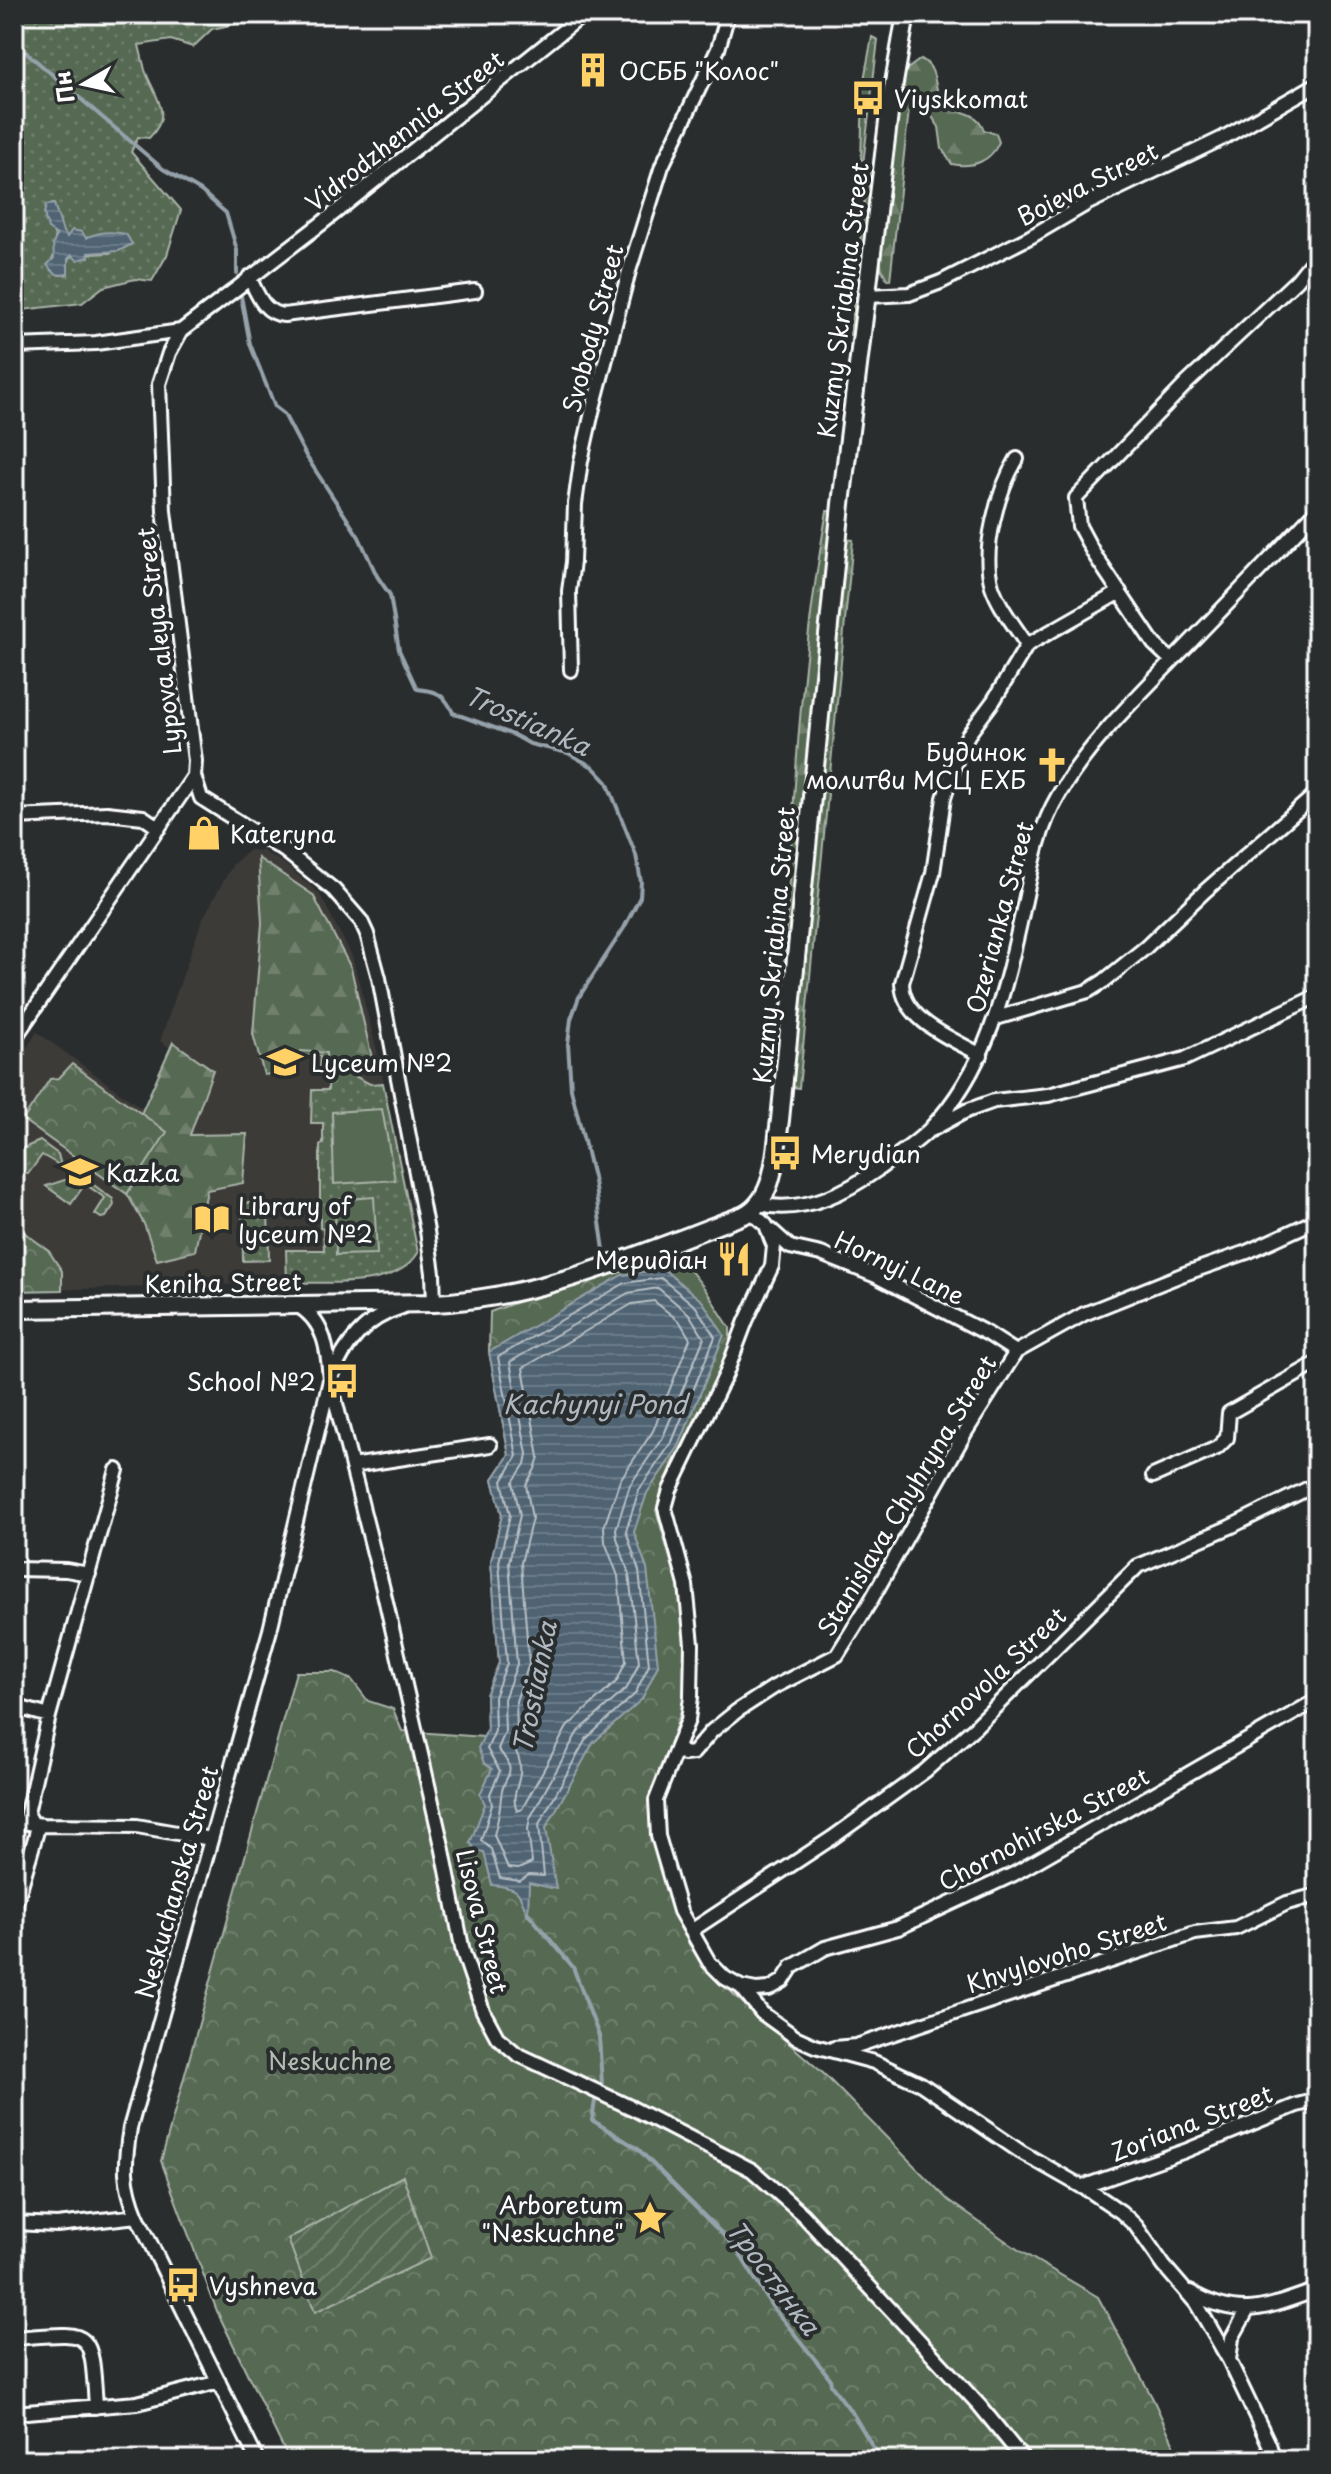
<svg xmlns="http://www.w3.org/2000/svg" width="1331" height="2474" font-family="'Playpen Sans',sans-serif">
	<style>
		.built { fill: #3e3a39 }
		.grass { fill: url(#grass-dots); stroke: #aab4a9; stroke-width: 2; fill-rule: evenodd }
		.forest { fill: url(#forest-firs); stroke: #aab4a9; stroke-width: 2 }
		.park { fill: url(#park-crowns); stroke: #aab4a9; stroke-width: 2 }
		.garden { fill: url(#garden-furrows); stroke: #aab4a9; stroke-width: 2 }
		.pitch { fill: #566953; stroke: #aab4a9; stroke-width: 2 }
		.water { fill: url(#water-rules); stroke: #96a2ab; stroke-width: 2 }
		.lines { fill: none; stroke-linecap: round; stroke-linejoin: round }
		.shore { stroke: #b9c1c7; stroke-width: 2 }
		.stream { stroke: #96a2ab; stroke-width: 4 }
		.minor-casing { stroke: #fff; stroke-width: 18 }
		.major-casing { stroke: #fff; stroke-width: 22 }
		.minor { stroke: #2a2d2e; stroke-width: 12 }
		.major { stroke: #2a2d2e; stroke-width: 16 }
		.labels { text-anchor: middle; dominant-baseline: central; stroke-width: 8; stroke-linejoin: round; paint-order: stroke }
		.poi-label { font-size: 24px; fill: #fff; stroke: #2a2d2e; text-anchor: start }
		.street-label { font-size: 24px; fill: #fff; stroke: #2a2d2e }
		.park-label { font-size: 24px; fill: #b3bcb2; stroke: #2a2d2e }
		.water-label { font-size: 26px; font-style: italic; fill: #b0b9c0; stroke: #2a2d2e }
	</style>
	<defs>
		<pattern id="grass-dots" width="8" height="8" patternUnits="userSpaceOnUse" patternTransform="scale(2)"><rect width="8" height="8" fill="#566953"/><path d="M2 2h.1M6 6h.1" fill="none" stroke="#6f806d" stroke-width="1.8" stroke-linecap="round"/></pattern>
		<pattern id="forest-firs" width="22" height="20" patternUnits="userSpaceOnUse" patternTransform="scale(2)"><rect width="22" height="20" fill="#566953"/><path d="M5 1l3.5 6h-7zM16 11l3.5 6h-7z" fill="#6f806d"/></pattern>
		<pattern id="park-crowns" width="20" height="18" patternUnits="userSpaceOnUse" patternTransform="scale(2)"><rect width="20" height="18" fill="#566953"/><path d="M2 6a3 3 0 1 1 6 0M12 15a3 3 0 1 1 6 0" fill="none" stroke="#6f806d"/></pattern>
		<pattern id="garden-furrows" width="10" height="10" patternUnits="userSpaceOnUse" patternTransform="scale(2)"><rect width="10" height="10" fill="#566953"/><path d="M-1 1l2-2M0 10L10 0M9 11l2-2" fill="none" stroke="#6f806d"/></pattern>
		<pattern id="water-rules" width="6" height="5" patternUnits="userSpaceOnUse" patternTransform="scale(2)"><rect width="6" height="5" fill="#506473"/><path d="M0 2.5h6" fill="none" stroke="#6a7b88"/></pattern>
	</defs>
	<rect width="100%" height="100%" fill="#2a2d2e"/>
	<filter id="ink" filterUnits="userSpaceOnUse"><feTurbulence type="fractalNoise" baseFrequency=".0125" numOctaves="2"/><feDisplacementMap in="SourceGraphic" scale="16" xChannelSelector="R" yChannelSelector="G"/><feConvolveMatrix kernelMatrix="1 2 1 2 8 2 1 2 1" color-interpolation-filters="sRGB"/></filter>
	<g filter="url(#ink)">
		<path class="built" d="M249 850 262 851 282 862 319 893 352 956 377 1050 418 1244 417 1256 408 1266 377 1280 14 1291V1067L37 1032 173 1131 208 1074 160 1041 202 920 233 864Z"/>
		<path class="grass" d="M14 14H268L263 18 212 29 193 47 171 40 139 45C141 53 143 62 145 70 155 98 174 113 149 138L138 137 131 152 181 210 167 255 152 281 135 279 103 287 82 303 14 311ZM54 204 63 233 68 238H86L110 253 73 255 68 259V274L59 275 48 265C63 249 54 230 45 214L47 205Z
			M872 37 878 40 863 164H861L863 85Z
			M868 166 873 175 853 335H850Z
			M307 1031 327 1034 341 1069 370 1084 383 1083 418 1253C395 1291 327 1281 287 1283L286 1250H324L323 1229 320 1228V1145L323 1144V1123H311L312 1090H328L329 1069 319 1068 320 1056H300Z
			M40 1141 58 1154 61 1166 42 1155 28 1174 14 1165V1152Z
			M80 1175 113 1199 114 1205 106 1217 101 1218 95 1214 105 1198 85 1184 71 1204 46 1186Z
			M242 1203H268L269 1260 243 1261Z"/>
		<path class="forest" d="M921 59C940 69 931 89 944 102 958 116 976 108 984 130L996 134 999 142C991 162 972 168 952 164L942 149 939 127 930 114 909 110 890 280 887 279 882 270 879 255 903 72Z
			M827 511H832L775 1100C791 904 791 705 827 511Z
			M842 539 853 540 799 1088 788 1086Z
			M258 858 313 895 351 968 375 1071 332 1067 326 1065V1053L301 1051 286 1072 264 1075 253 1034 262 923Z
			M173 1042 213 1070 190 1135 247 1134 243 1183 207 1190 195 1251 157 1260 144 1224 115 1172Z"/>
		<path class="park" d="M72 1064 167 1132 127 1194 23 1120 50 1079 59 1078Z
			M14 1225 48 1250 62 1271V1290L14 1291Z
			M671 1246 705 1289 730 1328V1360L674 1460 656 1510 689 1623 685 1699 654 1791 651 1819 669 1900 689 1944 736 1997 824 2074 948 2200 1020 2251 1098 2297 1153 2399 1181 2460H289L217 2311 161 2161 296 1672H334L352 1680 368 1701 393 1709 402 1731 484 1737 487 1730 486 1695 499 1663 491 1561 502 1515 493 1479 509 1455 489 1352 490 1312Z"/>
		<path class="garden" d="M403 2176 431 2258 315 2312 288 2239Z"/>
		<path class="pitch" d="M382 1109 395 1180 334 1184 332 1112Z
			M374 1197 377 1254 336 1255 335 1200Z"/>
		<path class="water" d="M54 204 63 232 67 237 72 230 82 232 86 238C99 231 112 231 126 234L132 244 119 251 88 253 89 257 77 260 72 255 68 259V274C57 276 54 274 47 265L54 258 53 244 57 235 48 229 44 214 46 205Z
			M663 1269 703 1302 724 1335 679 1446 647 1493 634 1532 647 1569 658 1665 642 1699 593 1743 546 1828 556 1889 529 1883 528 1916C518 1890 520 1888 492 1885L484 1852 477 1851 470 1843 485 1804 480 1794 492 1769 484 1763 478 1748 487 1730 486 1695 499 1663 491 1561 502 1515 493 1479 509 1455 489 1352 622 1275Z"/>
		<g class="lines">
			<path class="shore" d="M661 1278 696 1307 715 1337 672 1442 639 1490 626 1531 639 1571 649 1665 635 1694 586 1739 539 1824 544 1876 529 1875 520 1881 500 1878 491 1849 481 1840 492 1805 490 1794 500 1771 487 1749 495 1731 494 1697 507 1663 499 1562 510 1515 502 1481 517 1456 498 1357 625 1283Z
				M658 1288 689 1314 704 1338 663 1437 630 1485 616 1529 617 1538 629 1574 639 1663 627 1688 577 1733 530 1818 528 1829 532 1863 518 1869 508 1868 494 1835C498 1821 500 1810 501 1797 503 1772 521 1776 498 1749L505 1732 504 1699 517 1664 509 1562 520 1515 513 1482 525 1464 527 1454 510 1362 628 1293Z
				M654 1301 680 1322 690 1339 653 1431 620 1480 604 1527 605 1542 618 1576 626 1661 617 1681 567 1727 522 1809 517 1811C507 1788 532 1777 513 1746L517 1733 516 1701 529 1664 521 1563 532 1518 526 1485 535 1469 539 1457 523 1368 632 1304Z"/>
			<path class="stream" d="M14 42 163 169 201 191 226 213 237 250V273
				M241 296 250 344 275 407 284 414 306 456 359 537 377 576 390 595 399 650 417 689C437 691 445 694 453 713L514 735 530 744 568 753 593 767 607 782 636 855 641 882 640 897 624 928 579 997 571 1019 568 1044 571 1089 594 1181 605 1257
				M528 1913 573 1967 599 2036 602 2085
				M595 2101 592 2120 638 2149 736 2248 771 2305 830 2378 831 2385 853 2414 881 2460"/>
			<g class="minor-casing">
				<path id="minor" d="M249 277C258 295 263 313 284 315L475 291
					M868 296 909 294 941 282 1030 237 1088 203 1223 138 1317 84
					M14 346 96 343 181 331
					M1017 459C998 490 981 550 992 586 999 607 1015 626 1027 645
					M1172 661 1154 644 1094 554 1079 526 1076 498 1187 383 1297 280 1317 255
					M571 670 569 591 573 562 575 504 581 461 592 412 629 271 662 166 718 49 728 14
					M194 776 201 798 285 851 334 890 361 921 367 934 379 978 427 1231 433 1273 434 1303
					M14 817 107 813 143 817 159 828
					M996 1018 1088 991 1104 981 1145 948 1205 891 1317 793
					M14 1039 194 776 195 761 164 511 159 384 169 353 181 331 322 223 584 14
					M981 1055C953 1039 903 1021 902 983L933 873 944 798 958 755 968 735 994 700 1027 645 1120 592
					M931 1130 966 1111 994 1101 1048 1095 1185 1059 1317 996
					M759 1204C801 1214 842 1195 877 1170 894 1157 914 1145 929 1130 989 1068 1006 986 1024 905 1032 868 1038 830 1058 796 1087 746 1131 703 1171 662 1220 612 1268 561 1317 510
					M751 1212 766 1225 771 1239 774 1246 772 1266 746 1321 726 1374 670 1490 665 1508 686 1585 692 1644 691 1697 688 1720 677 1747 684 1754 693 1753 712 1731 737 1711 774 1687 837 1655 870 1602 965 1433 1016 1352 1084 1314 1184 1274 1247 1252 1317 1220
					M771 1230 790 1247 821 1254 876 1276 988 1334 1016 1352
					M402 1307C365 1318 344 1345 330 1380L383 1589 443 1850 463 1952 483 2011 497 2037 517 2054 632 2108 752 2170 803 2215 980 2406 1024 2460
					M352 1466 490 1445
					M1153 1476 1217 1448 1227 1438 1229 1413 1317 1363
					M14 1569 66 1570 89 1574
					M14 1706 49 1716
					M677 1747 656 1800 658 1836 680 1911 709 1962 725 1978 741 1987 762 2013 795 2037 815 2046 874 2062 921 2084 1021 2152 1093 2193 1121 2212 1136 2226 1164 2266 1196 2303 1229 2360 1269 2444 1274 2460
					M14 1824 20 1822 43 1825 137 1826 211 1839
					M14 1910 37 1831 27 1813 49 1716 117 1470
					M691 1931 832 1838 925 1771 975 1727 1138 1566 1230 1527 1317 1484
					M741 1987 756 1990 769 1989 783 1981 792 1967 825 1948 898 1928 1014 1874 1317 1700
					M834 2048 856 2046 1195 1933 1236 1928 1287 1903 1317 1895
					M1082 2187 1185 2151 1297 2105 1317 2100
					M14 2223 57 2225 137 2216
					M1190 2292C1241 2321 1265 2308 1317 2290
					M14 2338C93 2332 91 2326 96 2407
					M1229 2360 1232 2338 1247 2311
					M14 2413 137 2403 219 2382
					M257 2460 137 2216C123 2182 124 2164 130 2128L270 1630 330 1380C328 1351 325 1320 296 1305"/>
			</g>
			<g class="major-casing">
				<path id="major" d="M14 1309 434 1303C543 1298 643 1252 744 1215 776 1199 775 1152 780 1120L841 504 890 106 906 14"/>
			</g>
			<use href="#minor" class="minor"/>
			<use href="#major" class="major"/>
		</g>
	</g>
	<defs>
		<g id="building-bare" transform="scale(2.76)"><path d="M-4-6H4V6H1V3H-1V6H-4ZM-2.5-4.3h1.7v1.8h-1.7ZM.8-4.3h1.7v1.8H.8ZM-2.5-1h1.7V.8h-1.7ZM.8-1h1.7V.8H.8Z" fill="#ffd166" stroke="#2a2d2e" stroke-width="2.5" paint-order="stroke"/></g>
		<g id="bus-bare" transform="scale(2.76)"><path d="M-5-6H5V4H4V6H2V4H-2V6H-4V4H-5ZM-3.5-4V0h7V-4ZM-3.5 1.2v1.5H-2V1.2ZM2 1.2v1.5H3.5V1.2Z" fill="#ffd166" stroke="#2a2d2e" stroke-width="2.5" paint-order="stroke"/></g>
		<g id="church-bare" transform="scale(2.76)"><path d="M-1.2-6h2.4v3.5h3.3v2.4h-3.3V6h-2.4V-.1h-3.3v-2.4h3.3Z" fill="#ffd166" stroke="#2a2d2e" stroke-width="2.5" paint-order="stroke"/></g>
		<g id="shop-bare" transform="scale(2.76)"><path d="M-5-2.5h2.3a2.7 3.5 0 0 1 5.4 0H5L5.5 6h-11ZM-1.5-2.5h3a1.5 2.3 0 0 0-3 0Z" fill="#ffd166" stroke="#2a2d2e" stroke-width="2.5" paint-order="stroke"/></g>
		<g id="school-bare" transform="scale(2.76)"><path d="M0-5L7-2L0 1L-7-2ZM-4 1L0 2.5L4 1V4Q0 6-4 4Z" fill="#ffd166" stroke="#2a2d2e" stroke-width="2.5" paint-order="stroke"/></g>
		<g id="library-bare" transform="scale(2.76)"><path d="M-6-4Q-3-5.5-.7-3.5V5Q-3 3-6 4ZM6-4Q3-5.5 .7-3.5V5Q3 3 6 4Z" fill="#ffd166" stroke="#2a2d2e" stroke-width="2.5" paint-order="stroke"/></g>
		<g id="restaurant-bare" transform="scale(2.76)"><path d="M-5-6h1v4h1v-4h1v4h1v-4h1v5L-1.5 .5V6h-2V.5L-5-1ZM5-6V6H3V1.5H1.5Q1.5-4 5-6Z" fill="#ffd166" stroke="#2a2d2e" stroke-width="2.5" paint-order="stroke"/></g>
		<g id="sight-bare" transform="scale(2.76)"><path d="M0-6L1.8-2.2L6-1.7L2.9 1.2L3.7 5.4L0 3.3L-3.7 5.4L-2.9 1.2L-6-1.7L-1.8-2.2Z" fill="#ffd166" stroke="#2a2d2e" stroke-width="2.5" paint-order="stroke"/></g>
	</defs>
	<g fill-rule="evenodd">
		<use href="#building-bare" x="593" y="70"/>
		<use href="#bus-bare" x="868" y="98"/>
		<use href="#church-bare" x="1052" y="765"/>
		<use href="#shop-bare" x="204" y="833"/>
		<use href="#school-bare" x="285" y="1062"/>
		<use href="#bus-bare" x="785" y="1153"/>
		<use href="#school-bare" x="80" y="1172"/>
		<use href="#library-bare" x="212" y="1219"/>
		<use href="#restaurant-bare" x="734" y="1259"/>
		<use href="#bus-bare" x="342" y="1381"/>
		<use href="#sight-bare" x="650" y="2218"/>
		<use href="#bus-bare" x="183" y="2285"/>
	</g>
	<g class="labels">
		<g class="poi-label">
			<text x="619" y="70">ОСББ "Колос"</text>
			<text x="894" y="98">Viyskkomat</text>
			<text x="1026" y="751" text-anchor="end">Будинок<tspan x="1026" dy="28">молитви МСЦ ЕХБ</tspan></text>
			<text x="230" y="833">Kateryna</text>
			<text x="311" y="1062">Lyceum №2</text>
			<text x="811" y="1153">Merydian</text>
			<text x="106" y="1172">Kazka</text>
			<text x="238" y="1205">Library of<tspan x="238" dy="28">lyceum №2</tspan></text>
			<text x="708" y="1259" text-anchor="end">Меридіан</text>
			<text x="316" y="1381" text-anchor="end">School №2</text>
			<text x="624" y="2204" text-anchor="end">Arboretum<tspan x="624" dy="28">"Neskuchne"</tspan></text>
			<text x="209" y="2285">Vyshneva</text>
		</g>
		<g class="street-label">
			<text transform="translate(404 130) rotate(-38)">Vidrodzhennia Street</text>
			<text transform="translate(1087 183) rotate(-27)">Boieva Street</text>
			<text transform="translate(842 300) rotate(-83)">Kuzmy Skriabina Street</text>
			<text transform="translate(592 328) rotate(-75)">Svobody Street</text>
			<text transform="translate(158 641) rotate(-97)">Lypova aleya Street</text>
			<text transform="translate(999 917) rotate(-75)">Ozerianka Street</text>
			<text transform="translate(773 945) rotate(-85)">Kuzmy Skriabina Street</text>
			<text transform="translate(900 1267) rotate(25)">Hornyi Lane</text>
			<text transform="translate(223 1282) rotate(-1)">Keniha Street</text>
			<text transform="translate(906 1495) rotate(-59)">Stanislava Chyhryna Street</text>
			<text transform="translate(985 1682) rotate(-43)">Chornovola Street</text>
			<text transform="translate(1043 1828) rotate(-28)">Chornohirska Street</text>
			<text transform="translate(176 1882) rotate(-74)">Neskuchanska Street</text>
			<text transform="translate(483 1921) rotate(76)">Lisova Street</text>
			<text transform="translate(1066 1952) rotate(-18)">Khvylovoho Street</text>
			<text transform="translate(1191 2122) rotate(-21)">Zoriana Street</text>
		</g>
		<g class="park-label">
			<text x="330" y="2060">Neskuchne</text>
		</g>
		<g class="water-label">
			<text transform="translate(528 720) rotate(24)">Trostianka</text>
			<text x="595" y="1403">Kachynyi Pond</text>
			<text transform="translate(534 1687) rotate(-79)">Trostianka</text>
			<text transform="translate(774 2277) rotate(53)">Тростянка</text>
		</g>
	</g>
	<rect width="1331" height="2474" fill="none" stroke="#2a2d2e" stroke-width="48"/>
	<rect x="24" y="24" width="1283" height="2426" fill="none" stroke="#fff" stroke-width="3" filter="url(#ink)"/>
	<g transform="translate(84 84) rotate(261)" stroke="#2a2d2e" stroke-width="6" paint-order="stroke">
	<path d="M0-6L14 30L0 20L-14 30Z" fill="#ffffff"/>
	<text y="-12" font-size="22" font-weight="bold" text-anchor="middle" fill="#ffffff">Пн</text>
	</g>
</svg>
